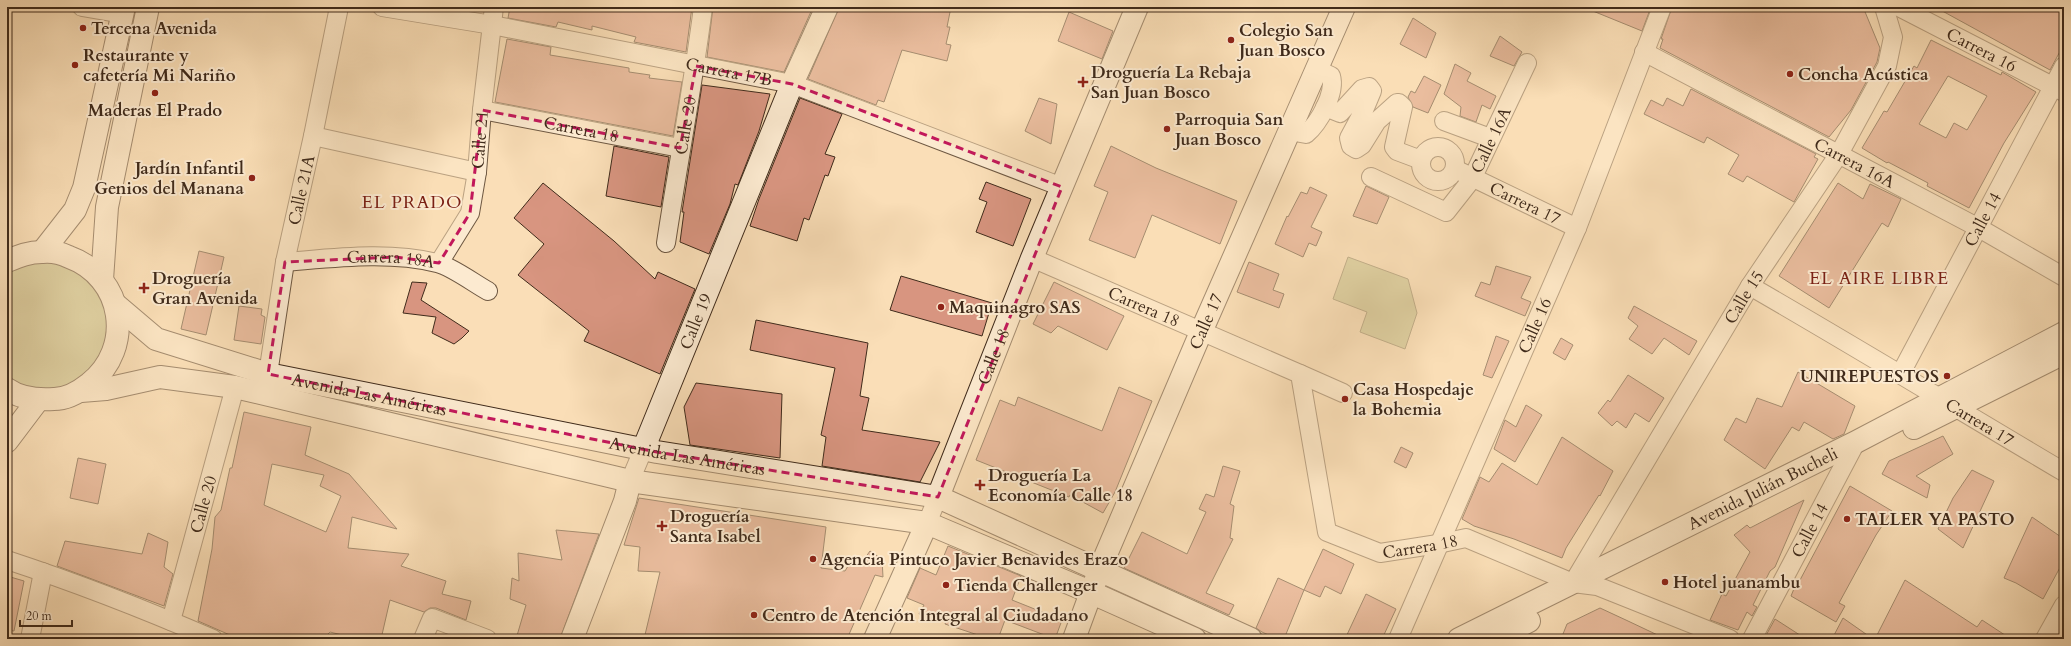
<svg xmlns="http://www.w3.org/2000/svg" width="2071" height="646" font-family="Cardo,serif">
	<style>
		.green { fill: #c2c08b; stroke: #817653 }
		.building { fill: #d89580; stroke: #402b1b; fill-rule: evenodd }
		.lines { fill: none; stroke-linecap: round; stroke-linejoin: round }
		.street-casing { stroke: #6e5842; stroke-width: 20 }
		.secondary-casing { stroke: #402b1b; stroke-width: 24 }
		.street { stroke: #fcead0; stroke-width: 18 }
		.secondary { stroke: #fcead0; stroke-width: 22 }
		.marked { fill: none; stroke: #c2185b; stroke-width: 3; stroke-dasharray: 8 5; stroke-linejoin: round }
		.poi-dot { fill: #8f2418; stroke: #fcead0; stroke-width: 1.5 }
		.labels { text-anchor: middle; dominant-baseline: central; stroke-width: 4; stroke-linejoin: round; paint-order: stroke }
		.poi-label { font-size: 17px; font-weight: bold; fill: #402b1b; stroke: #fcead0; text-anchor: start }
		.street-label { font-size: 17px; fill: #402b1b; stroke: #fcead0 }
		.neighbourhood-label { font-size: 18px; letter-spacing: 1px; fill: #7a1f14; stroke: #fcead0 }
	</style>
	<rect width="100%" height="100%" fill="#fadeb7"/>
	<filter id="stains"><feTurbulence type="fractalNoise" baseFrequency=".005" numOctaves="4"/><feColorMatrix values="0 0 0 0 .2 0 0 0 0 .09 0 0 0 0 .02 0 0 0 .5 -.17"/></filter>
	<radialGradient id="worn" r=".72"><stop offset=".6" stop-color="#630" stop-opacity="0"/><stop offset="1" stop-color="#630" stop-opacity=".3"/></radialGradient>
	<path class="green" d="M43 253 100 281 113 345 63 396 7 387V264Z
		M1348 257 1408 279 1417 313 1405 349 1360 332 1367 312 1333 299Z"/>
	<path class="building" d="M510 7H614L628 10V7H692L686 52 634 42 636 37 592 26V30L558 22 556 27 508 18Z
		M713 7H813L784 72 707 57Z
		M839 7H951L947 27H950L946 44 951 45 947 61 902 50 884 102 878 100 876 105 808 79Z
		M1583 7H1651L1642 31Z
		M1672 7H1863L1880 48 1877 62 1851 110 1829 137 1660 48 1663 39H1661Z
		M1935 7H2064V44L2050 70Z
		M1069 12 1113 31 1102 59 1058 41Z
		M1413 18 1436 33 1426 58 1400 44Z
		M1500 36 1522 52 1514 66 1490 56Z
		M507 39 551 47 550 55 629 68V72L650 75 649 78 682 82 673 136 495 102Z
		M1931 40 2001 75 2002 72 2036 92 2004 143 1969 208 1927 186 1928 183 1888 162 1887 163 1862 148 1884 111 1887 112 1914 66 1917 68ZM1948 76 1987 96 1967 130 1954 123 1946 138 1919 124Z
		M1455 64 1471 73 1467 81 1496 96 1490 109 1482 105 1476 122 1460 116 1461 107 1444 94Z
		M1424 76 1441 85 1428 113 1413 107 1408 97 1411 91 1415 93Z
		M702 85 770 94 759 131 738 185 735 184 730 204 709 254 680 242 684 212H682Z
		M1691 89 1816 154 1814 157 1818 159 1794 202 1747 176 1743 182 1728 174 1739 155 1707 137 1704 143 1644 114 1651 100 1663 106 1667 98 1683 106Z
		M800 98 842 114 825 154 835 157 828 176 825 175 809 220 804 218 797 241 750 226 759 199Z
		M1039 98 1057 104 1051 144 1025 131Z
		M614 146 669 157 661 207 606 196Z
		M1111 146 1156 168 1237 201 1220 244 1152 215 1135 258 1089 240 1108 192 1094 186Z
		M986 182 1031 199 1013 246 976 232 987 202 979 199Z
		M543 183 614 241 655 279 658 272 695 289 660 374 584 341 589 331 518 275 544 244 514 218Z
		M1838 183 1863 199 1870 184 1901 199 1888 227 1882 223 1829 308 1779 276Z
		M1366 186 1389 197 1377 224 1353 216Z
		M1310 187 1327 195 1311 227 1322 232 1316 246 1309 243 1303 257 1275 244 1287 216 1288 217 1301 192 1307 194Z
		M199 251 224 257 206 335 181 329Z
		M1249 262 1279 274 1273 290 1284 294 1279 308 1237 292Z
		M1496 266 1531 277 1521 298 1531 302 1525 316 1475 296 1481 282 1490 285Z
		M901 276 992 303 982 336 890 310Z
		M412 282 427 283 421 300 469 331 462 338 454 344 432 333 436 317 403 313Z
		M1054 282 1124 316 1107 350 1058 326 1051 333 1033 324Z
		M239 306 262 309 261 315 265 317 261 344 234 340Z
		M1634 306 1697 341 1689 355 1664 338 1652 354 1629 339 1638 326 1628 318Z
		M756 320 868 343 860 396 869 398 862 430 940 442 920 482 822 466 826 437 821 435 835 368 750 350Z
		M1496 336 1509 341 1492 378 1483 375Z
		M1561 338 1573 345 1565 360 1553 353Z
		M1798 372 1855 406 1844 434 1833 439 1804 422 1799 431 1792 427 1765 469 1724 440 1736 418 1746 423 1757 398 1782 407Z
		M1628 375 1664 398 1649 422 1635 413 1626 428 1617 421 1612 426 1598 413 1608 400 1610 402Z
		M696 383 782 394 780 458 690 445 684 407Z
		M1119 387 1152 401 1115 492 1103 513 1070 495 1069 497 976 460 1000 400 1015 406 1018 397 1102 431Z
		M1526 405 1542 415 1515 462 1494 449 1505 420 1516 427Z
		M244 412 311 427 305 455 349 474 397 529 352 517 348 548 409 554 401 566 446 581 442 594 471 601 466 620 436 608H430L424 612 390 600 381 639H358L330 632 323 639H239L198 621 212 549 215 517 221 510 230 468H232ZM272 464 324 475 320 486 341 496 326 532 264 505Z
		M1943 436 1953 454 1916 476 1930 485 1927 498 1882 474 1889 461Z
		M1562 437 1613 471 1600 496 1599 495 1566 548 1562 558 1514 539 1474 526 1462 519 1480 477 1489 482 1502 463 1537 485Z
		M1401 447 1413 453 1406 468 1394 462Z
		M78 458 106 464 98 504 70 498Z
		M1223 466 1240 471 1230 504 1234 506 1230 538 1233 539 1206 593 1234 605 1229 615 1124 568 1142 532 1187 554 1206 512 1199 509 1206 494 1214 497Z
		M1972 470 1994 481 1963 548 1938 529 1953 498Z
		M1850 486 1892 511 1876 535 1839 603 1845 606 1836 622 1791 596 1798 579 1800 580Z
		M639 498 826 527 821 568 845 571 853 558 863 561 870 551 882 559 883 577 875 575 847 639H644L660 572 638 571 640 547 624 545Z
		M1804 500 1775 567 1770 571 1753 605 1757 607 1752 616 1747 612 1738 630 1710 620 1722 594 1726 596 1750 552 1734 535 1747 525 1750 528Z
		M2032 517 2064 539V560L2043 599 2016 583 2004 578Z
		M556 530 599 534 560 639H516L526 605 510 599 512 578 519 581 518 553 562 560Z
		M148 533 168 542 164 567 173 574 164 606 57 566 65 541 142 554Z
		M948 546 1021 576 1012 600 1062 620 1055 639 1005 620 998 639H990L945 624 946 621 919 614 924 605 907 598 920 568 936 575Z
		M1323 549 1354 564 1341 594 1325 586 1320 597 1304 590Z
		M7 576 24 581 14 631 7 630Z
		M1278 578 1304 590 1284 639H1277L1262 632 1256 628Z
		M1905 580 1977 627 1982 620 2011 639H1875Z
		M1366 594 1396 609 1382 639H1345Z
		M1600 608 1628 621 1666 639H1561L1567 624Z
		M1843 618 1873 639H1832Z
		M1775 619 1806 639H1764Z"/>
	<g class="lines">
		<g class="street-casing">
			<g id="street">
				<path d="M82 7 123 14"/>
				<path id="s1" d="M382 7 492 25 792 84 1062 187"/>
				<path id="s2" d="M1899 7 2064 92"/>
				<path id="s3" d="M1644 52 1979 228 2064 277"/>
				<path d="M1325 107 1340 113 1362 89 1369 87 1372 91 1364 110 1349 138 1351 146 1356 149 1362 145 1377 121 1397 103H1399L1403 107 1394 147 1397 151 1421 160"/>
				<path id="s4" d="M482 110 680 148"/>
				<path d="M1444 121 1490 138"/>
				<path d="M1289 131 1306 134C1319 123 1336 93 1331 76L1316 69"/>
				<path d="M313 136 477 172"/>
				<circle cx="1438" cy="164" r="17"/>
				<path id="s5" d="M1455 169 1577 228"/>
				<path id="s6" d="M1371 177 1446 212 1472 179 1527 63"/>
				<path id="s7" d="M666 243C678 164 693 86 703 7"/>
				<path id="s8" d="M1032 258 1300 374 1327 532 1380 553 1438 544 1466 538 1573 583 1597 586 1730 639"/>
				<path id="s9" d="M285 262C335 258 388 251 437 263 451 266 475 284 488 291"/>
				<path id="s10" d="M439 263 470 213 477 172 482 110 494 7"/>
				<path id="s11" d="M1750 286C1856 347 1959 410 2064 472"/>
				<path id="s12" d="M1901 373 2064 66"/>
				<path id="s13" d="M268 374 285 262 313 136 339 7"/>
				<path d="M1300 374 1343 393"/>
				<path d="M630 481 643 450"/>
				<path d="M927 523 938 497"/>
				<path d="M7 560C77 583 146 610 213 639"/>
				<path id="s14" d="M1573 583 1750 286 1839 154 1887 66 1893 37 1884 7"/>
				<path id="s15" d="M171 621 235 387"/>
				<path d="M30 639 43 572"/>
				<path d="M423 639 432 618 487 639"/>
				<path id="s16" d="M1398 639 1577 228 1662 7"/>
				<path id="s17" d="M1752 639 1856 442"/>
				<path d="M2045 639 2064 605"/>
			</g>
		</g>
		<g class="secondary-casing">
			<g id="secondary">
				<path d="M43 251 75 210 84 188 124 7"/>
				<path d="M7 261C19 256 29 252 42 252 51 251 61 253 69 257 124 277 135 348 89 384 79 392 67 399 54 399 38 400 21 399 7 389"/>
				<path d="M102 280 107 207 148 7"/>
				<path id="s18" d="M116 305 156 339 268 374 657 452 938 497 1251 639"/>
				<path d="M81 391 106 389 160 377 235 387 630 481 927 523 1090 592 1195 639"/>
				<path d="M1914 428 2064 353"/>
				<path d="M7 441 38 400"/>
				<path id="s19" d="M643 450 792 84 827 7"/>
				<path id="s20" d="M938 497 1032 258 1137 7"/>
				<path d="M572 639 625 501 630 481"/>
				<path d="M875 639 927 523"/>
				<path id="s21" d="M1074 639 1099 571 1201 332 1344 7"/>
				<path id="s22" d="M1459 639 1856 442 2064 333"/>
				<path d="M1494 639 1529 621"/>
			</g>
		</g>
		<use href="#street" class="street"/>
		<use href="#secondary" class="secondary"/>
	</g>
	<path d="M0 0H2071V646H0ZM696 66 792 84 1062 187 938 497 657 452 268 374 285 262 396 257 439 263 470 213 482 110 680 148Z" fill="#fadeb7" fill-opacity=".55" fill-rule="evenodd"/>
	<path class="marked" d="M696 66 792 84 1062 187 938 497 657 452 268 374 285 262 396 257 439 263 470 213 482 110 680 148Z"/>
	<g class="poi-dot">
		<circle cx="83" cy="28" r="4"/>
		<circle cx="1231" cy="40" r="4"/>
		<circle cx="75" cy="65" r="4"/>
		<circle cx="1790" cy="74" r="4"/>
		<path d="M1081 76h4v4h4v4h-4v4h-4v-4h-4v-4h4z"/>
		<circle cx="155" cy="93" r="4"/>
		<circle cx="1167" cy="129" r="4"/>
		<circle cx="252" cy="178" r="4"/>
		<path d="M142 282h4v4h4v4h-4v4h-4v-4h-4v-4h4z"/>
		<circle cx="941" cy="307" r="4"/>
		<circle cx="1947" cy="376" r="4"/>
		<circle cx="1345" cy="399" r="4"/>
		<path d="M978 479h4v4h4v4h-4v4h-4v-4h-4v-4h4z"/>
		<circle cx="1847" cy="519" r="4"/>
		<path d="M660 520h4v4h4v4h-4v4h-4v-4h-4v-4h4z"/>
		<circle cx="813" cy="559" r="4"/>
		<circle cx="1665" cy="582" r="4"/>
		<circle cx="946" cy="585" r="4"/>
		<circle cx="754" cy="615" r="4"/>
	</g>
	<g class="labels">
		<g class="poi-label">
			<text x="91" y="28">Tercena Avenida</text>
			<text x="1239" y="30">Colegio San<tspan x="1239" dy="20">Juan Bosco</tspan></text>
			<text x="83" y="55">Restaurante y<tspan x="83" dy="20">cafetería Mi Nariño</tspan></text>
			<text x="1091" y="72">Droguería La Rebaja<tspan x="1091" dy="20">San Juan Bosco</tspan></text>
			<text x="1798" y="74">Concha Acústica</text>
			<text x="155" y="110" text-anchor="middle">Maderas El Prado</text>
			<text x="1175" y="119">Parroquia San<tspan x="1175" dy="20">Juan Bosco</tspan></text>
			<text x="244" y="168" text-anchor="end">Jardín Infantil<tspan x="244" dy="20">Genios del Manana</tspan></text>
			<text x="152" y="278">Droguería<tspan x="152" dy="20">Gran Avenida</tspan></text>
			<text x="949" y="307">Maquinagro SAS</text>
			<text x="1939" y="376" text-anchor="end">UNIREPUESTOS</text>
			<text x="1353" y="389">Casa Hospedaje<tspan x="1353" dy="20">la Bohemia</tspan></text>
			<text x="988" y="475">Droguería La<tspan x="988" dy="20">Economía Calle 18</tspan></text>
			<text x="670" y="516">Droguería<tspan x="670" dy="20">Santa Isabel</tspan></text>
			<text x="1855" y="519">TALLER YA PASTO</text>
			<text x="821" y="559">Agencia Pintuco Javier Benavides Erazo</text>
			<text x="1673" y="582">Hotel juanambu</text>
			<text x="954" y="585">Tienda Challenger</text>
			<text x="762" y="615">Centro de Atención Integral al Ciudadano</text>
		</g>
		<g class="street-label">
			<text stroke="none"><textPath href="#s2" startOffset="93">Carrera 16</textPath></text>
			<text stroke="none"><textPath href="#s1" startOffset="353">Carrera 17B</textPath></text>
			<text stroke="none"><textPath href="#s7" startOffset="119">Calle 20</textPath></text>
			<text stroke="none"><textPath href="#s4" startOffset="101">Carrera 18</textPath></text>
			<text stroke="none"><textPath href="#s10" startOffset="133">Calle 21</textPath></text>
			<text stroke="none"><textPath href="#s6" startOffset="168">Calle 16A</textPath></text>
			<text stroke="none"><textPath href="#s3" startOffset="238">Carrera 16A</textPath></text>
			<text stroke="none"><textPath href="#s13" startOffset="187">Calle 21A</textPath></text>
			<text stroke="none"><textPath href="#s5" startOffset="78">Carrera 17</textPath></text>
			<text stroke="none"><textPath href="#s12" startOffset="174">Calle 14</textPath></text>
			<text stroke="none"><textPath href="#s9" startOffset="106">Carrera 18A</textPath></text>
			<text stroke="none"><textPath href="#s14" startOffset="333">Calle 15</textPath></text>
			<text stroke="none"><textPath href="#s8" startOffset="122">Carrera 18</textPath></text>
			<text stroke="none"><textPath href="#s19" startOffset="139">Calle 19</textPath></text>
			<text stroke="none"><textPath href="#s21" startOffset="344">Calle 17</textPath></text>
			<text stroke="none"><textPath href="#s16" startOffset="342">Calle 16</textPath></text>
			<text stroke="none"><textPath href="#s20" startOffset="151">Calle 18</textPath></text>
			<text stroke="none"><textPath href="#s18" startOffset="273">Avenida Las Américas</textPath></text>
			<text stroke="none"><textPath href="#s11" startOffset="267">Carrera 17</textPath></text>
			<text stroke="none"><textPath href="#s18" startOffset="597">Avenida Las Américas</textPath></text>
			<text stroke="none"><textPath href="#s22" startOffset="339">Avenida Julián Bucheli</textPath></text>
			<text stroke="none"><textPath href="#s15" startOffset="121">Calle 20</textPath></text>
			<text stroke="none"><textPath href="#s17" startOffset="123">Calle 14</textPath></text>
			<text stroke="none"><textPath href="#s8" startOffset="550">Carrera 18</textPath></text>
		</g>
		<g class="neighbourhood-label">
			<text x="412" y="202">EL PRADO</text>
			<text x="1879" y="278">EL AIRE LIBRE</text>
		</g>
	</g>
	<rect width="2071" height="646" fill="none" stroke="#fadeb7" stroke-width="24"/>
	<rect x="8" y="8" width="2055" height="630" fill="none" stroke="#402b1b" stroke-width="2"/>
	<rect x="12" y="12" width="2047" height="622" fill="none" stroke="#402b1b"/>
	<path d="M20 620v6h52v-6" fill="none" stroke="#402b1b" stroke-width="2"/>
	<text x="26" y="620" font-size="12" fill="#402b1b" stroke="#fcead0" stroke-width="3" paint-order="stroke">20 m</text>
	<rect width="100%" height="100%" filter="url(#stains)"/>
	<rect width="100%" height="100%" fill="url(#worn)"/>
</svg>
